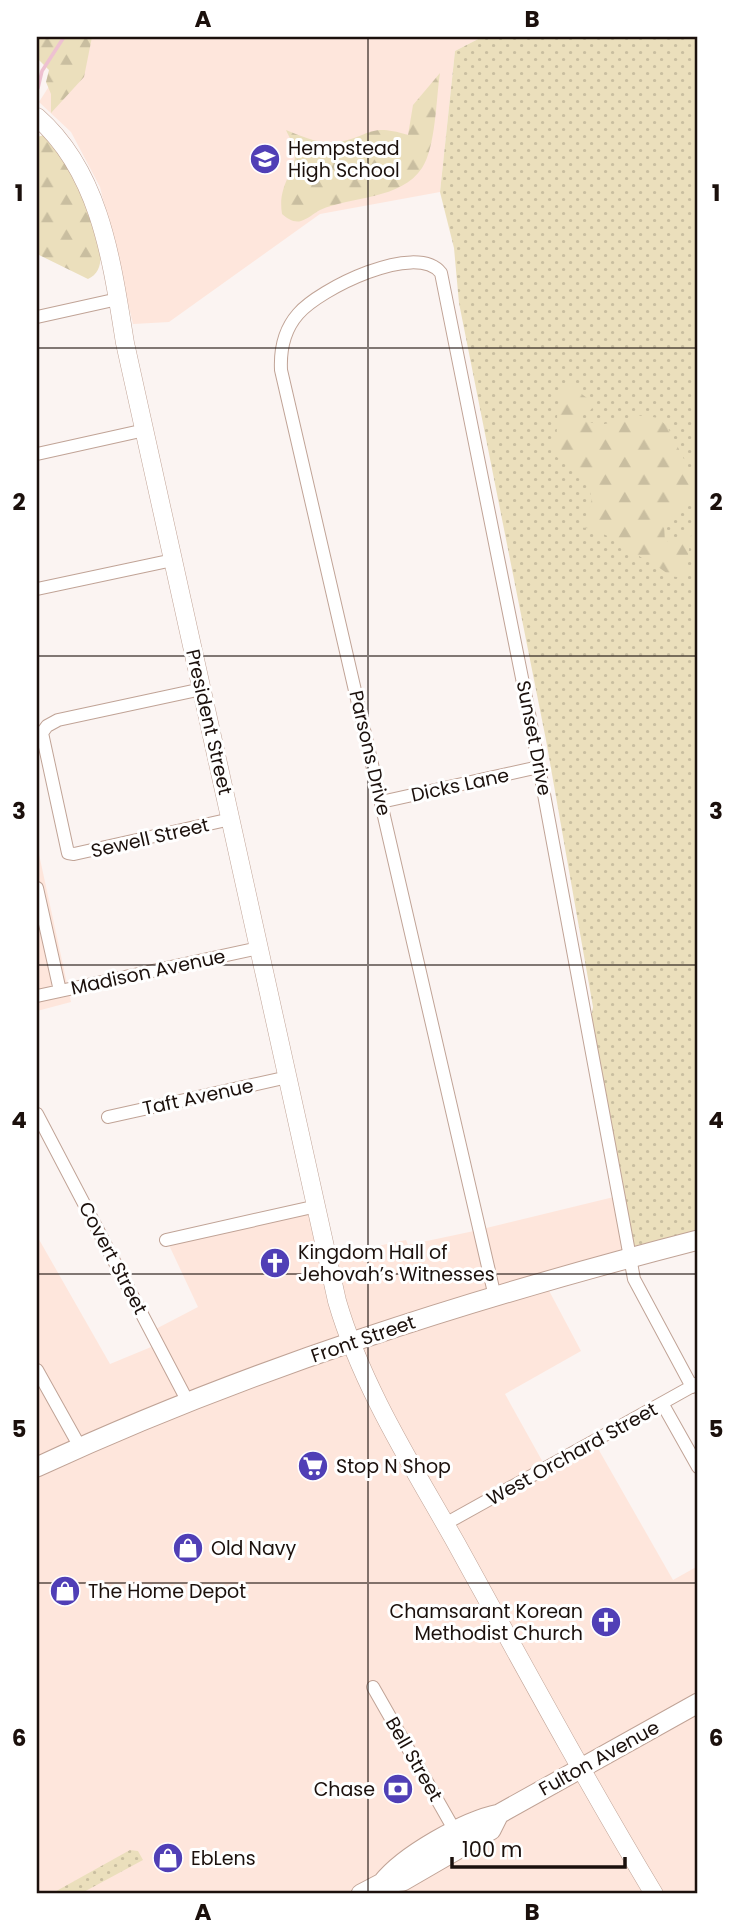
<svg xmlns="http://www.w3.org/2000/svg" width="735" height="1931" font-family="Poppins,sans-serif">
	<style>
		.built { fill: #fee6dc }
		.grass { fill: url(#grass-dots) }
		.forest { fill: url(#forest-firs) }
		.lines { fill: none; stroke-linecap: round; stroke-linejoin: round }
		.stream { stroke: #eec1d1; stroke-width: 3.5 }
		.street-casing { stroke: #c0a396; stroke-width: 14 }
		.secondary-casing { stroke: #c0a396; stroke-width: 19 }
		.primary-casing { stroke: #c0a396; stroke-width: 21 }
		.street { stroke: #fff; stroke-width: 12 }
		.secondary { stroke: #fff; stroke-width: 18 }
		.primary { stroke: #fff; stroke-width: 19 }
		.grid { fill: none; stroke: #1b100c; stroke-width: 2; stroke-opacity: 0.55 }
		.labels { text-anchor: middle; dominant-baseline: central; stroke-width: 6; stroke-linejoin: round; paint-order: stroke }
		.poi-label { font-size: 19px; fill: #1b100c; stroke: #fff; text-anchor: start }
		.street-label { font-size: 19px; fill: #1b100c; stroke: #fff }
		.neatline { fill: none; stroke: #1b100c; stroke-width: 2.5 }
		.grid-label { font-size: 23px; text-anchor: middle; font-weight: bold; fill: #1b100c }
	</style>
	<defs>
		<pattern id="grass-dots" width="8" height="8" patternUnits="userSpaceOnUse" patternTransform="scale(1.75)"><rect width="8" height="8" fill="#ebdfbc"/><path d="M2 2h.1M6 6h.1" fill="none" stroke="#c9bea0" stroke-width="1.8" stroke-linecap="round"/></pattern>
		<pattern id="forest-firs" width="22" height="20" patternUnits="userSpaceOnUse" patternTransform="scale(1.75)"><rect width="22" height="20" fill="#ebdfbc"/><path d="M5 1l3.5 6h-7zM16 11l3.5 6h-7z" fill="#c9bea0"/></pattern>
	</defs>
	<rect width="100%" height="100%" fill="#fbf4f2"/>
	<path class="built" d="M74 37H482L455 51 440 192 320 214 169 322 133 324 100 187 71 132 39 102 72 50Z
		M37 845 71 1002 37 1011Z
		M622 1195 634 1254 546 1285 581 1351 505 1394 545 1466 592 1438 673 1580 698 1566V1894H37V1236L110 1364 156 1345 150 1332 198 1307 168 1243 320 1208 330 1256 406 1240 408 1245 474 1231Z"/>
	<path class="grass" d="M482 37H698V1238L634 1254 591 1019 593 1007 546 740 459 303 454 248 440 192 455 51Z
		M130 1850 138 1851 143 1860 80 1894H51Z"/>
	<path class="forest" d="M37 37H92L84 77 51 113V94L46 82 49 70 37 58Z
		M440 73C436 98 436 147 422 168 401 200 351 196 320 210 314 213 308 219 301 221 294 223 288 219 282 214 277 184 297 171 295 151 294 144 289 137 286 130 303 137 321 145 339 142 372 135 370 123 408 135L413 105Z
		M48 134C66 156 127 263 88 279L37 254V137Z
		M567 383 591 401 593 407 588 413 575 411C595 433 611 422 635 416 642 415 651 417 658 418L667 426 689 469 698 481V508L688 502 664 525 665 542 678 538 692 528 686 571 681 577C669 578 666 571 656 566 632 554 605 527 577 527 609 494 581 473 551 453 564 428 549 413 567 383Z"/>
	<g class="lines">
		<path class="stream" d="M38 88 42 71 64 37"/>
		<g class="street-casing">
			<path id="street" d="M37 317 118 299
				M37 454 145 430
				M37 589 173 560
				M202 689 58 720 47 726 42 733 68 853 74 854 231 819
				M381 802 539 767
				M37 888 60 991
				M37 996 259 948
				M37 1114 188 1402
				M108 1117 288 1077
				M166 1240 317 1206
				M495 1297 281 370C280 349 284 330 298 314 319 289 416 241 441 273L528 708 634 1279 692 1387
				M37 1370 80 1447
				M662 1403 698 1467
				M445 1524 698 1383
				M373 1687 455 1831"/>
		</g>
		<g class="secondary-casing">
			<path id="secondary" d="M37 117C101 173 112 263 125 343L337 1301C362 1387 412 1465 456 1543 521 1661 585 1779 654 1894"/>
		</g>
		<g class="primary-casing">
			<path id="primary" d="M37 1467C248 1369 473 1298 698 1240
				M382 1883C404 1855 465 1821 499 1814L698 1703
				M361 1894 382 1883 403 1881 491 1830 499 1814"/>
		</g>
		<use href="#street" class="street"/>
		<use href="#secondary" class="secondary"/>
		<use href="#primary" class="primary"/>
	</g>
	<path class="grid" d="M368 37V1894M37 348H698M37 656H698M37 965H698M37 1274H698M37 1583H698"/>
	<defs>
		<g id="school-disc" transform="scale(1.575)"><circle r="9.5" fill="#503fb6" stroke="#fff"/><path d="M0-5L7-2L0 1L-7-2ZM-4 1L0 2.5L4 1V4Q0 6-4 4Z" fill="#fff"/></g>
		<g id="church-disc" transform="scale(1.575)"><circle r="9.5" fill="#503fb6" stroke="#fff"/><path d="M-1.2-6h2.4v3.5h3.3v2.4h-3.3V6h-2.4V-.1h-3.3v-2.4h3.3Z" fill="#fff"/></g>
		<g id="supermarket-disc" transform="scale(1.575)"><circle r="9.5" fill="#503fb6" stroke="#fff"/><path d="M-6-5.5h2.5l.6 2H6L4.5 2H-2.5L-4.4-4H-6ZM-1.5 3.2a1.3 1.3 0 1 0 .1 0ZM3 3.2a1.3 1.3 0 1 0 .1 0Z" fill="#fff"/></g>
		<g id="shop-disc" transform="scale(1.575)"><circle r="9.5" fill="#503fb6" stroke="#fff"/><path d="M-5-2.5h2.3a2.7 3.5 0 0 1 5.4 0H5L5.5 6h-11ZM-1.5-2.5h3a1.5 2.3 0 0 0-3 0Z" fill="#fff"/></g>
		<g id="bank-disc" transform="scale(1.575)"><circle r="9.5" fill="#503fb6" stroke="#fff"/><path d="M-6-4H6V4H-6ZM0-2.3a2.3 2.3 0 1 0 0 4.6a2.3 2.3 0 1 0 0-4.6Z" fill="#fff"/></g>
	</defs>
	<g fill-rule="evenodd">
		<use href="#school-disc" x="265" y="159"/>
		<use href="#church-disc" x="275" y="1263"/>
		<use href="#supermarket-disc" x="313" y="1466"/>
		<use href="#shop-disc" x="188" y="1548"/>
		<use href="#shop-disc" x="65" y="1591"/>
		<use href="#church-disc" x="606" y="1622"/>
		<use href="#bank-disc" x="398" y="1789"/>
		<use href="#shop-disc" x="168" y="1858"/>
	</g>
	<g class="labels">
		<g class="poi-label">
			<text x="288" y="148">Hempstead<tspan x="288" dy="22">High School</tspan></text>
			<text x="298" y="1252">Kingdom Hall of<tspan x="298" dy="22">Jehovah’s Witnesses</tspan></text>
			<text x="336" y="1466">Stop N Shop</text>
			<text x="211" y="1548">Old Navy</text>
			<text x="88" y="1591">The Home Depot</text>
			<text x="583" y="1611" text-anchor="end">Chamsarant Korean<tspan x="583" dy="22">Methodist Church</tspan></text>
			<text x="375" y="1789" text-anchor="end">Chase</text>
			<text x="191" y="1858">EbLens</text>
		</g>
		<g class="street-label">
			<text transform="translate(209 722) rotate(77)">President Street</text>
			<text transform="translate(534 738) rotate(79)">Sunset Drive</text>
			<text transform="translate(370 753) rotate(77)">Parsons Drive</text>
			<text transform="translate(460 785) rotate(-12)">Dicks Lane</text>
			<text transform="translate(150 838) rotate(-13)">Sewell Street</text>
			<text transform="translate(148 972) rotate(-12)">Madison Avenue</text>
			<text transform="translate(198 1097) rotate(-12)">Taft Avenue</text>
			<text transform="translate(113 1258) rotate(62)">Covert Street</text>
			<text transform="translate(363 1339) rotate(-19)">Front Street</text>
			<text transform="translate(572 1454) rotate(-29)">West Orchard Street</text>
			<text transform="translate(599 1758) rotate(-29)">Fulton Avenue</text>
			<text transform="translate(414 1759) rotate(60)">Bell Street</text>
		</g>
	</g>
	<rect width="735" height="1931" fill="none" stroke="#ffffff" stroke-width="77"/>
	<path d="M452 1857v10h173v-10" fill="none" stroke="#1b100c" stroke-width="3.5"/>
	<text x="462" y="1857" font-size="21" fill="#1b100c" stroke="#ffffff" stroke-width="5" paint-order="stroke">100 m</text>
	<rect x="38" y="38" width="658" height="1854" class="neatline"/>
	<g class="grid-label">
		<text x="203" y="27">A</text>
		<text x="532" y="27">B</text>
		<text x="19" y="201">1</text>
		<text x="716" y="201">1</text>
		<text x="19" y="510">2</text>
		<text x="716" y="510">2</text>
		<text x="19" y="819">3</text>
		<text x="716" y="819">3</text>
		<text x="19" y="1128">4</text>
		<text x="716" y="1128">4</text>
		<text x="19" y="1437">5</text>
		<text x="716" y="1437">5</text>
		<text x="19" y="1746">6</text>
		<text x="716" y="1746">6</text>
		<text x="203" y="1920">A</text>
		<text x="532" y="1920">B</text>
	</g>
</svg>
